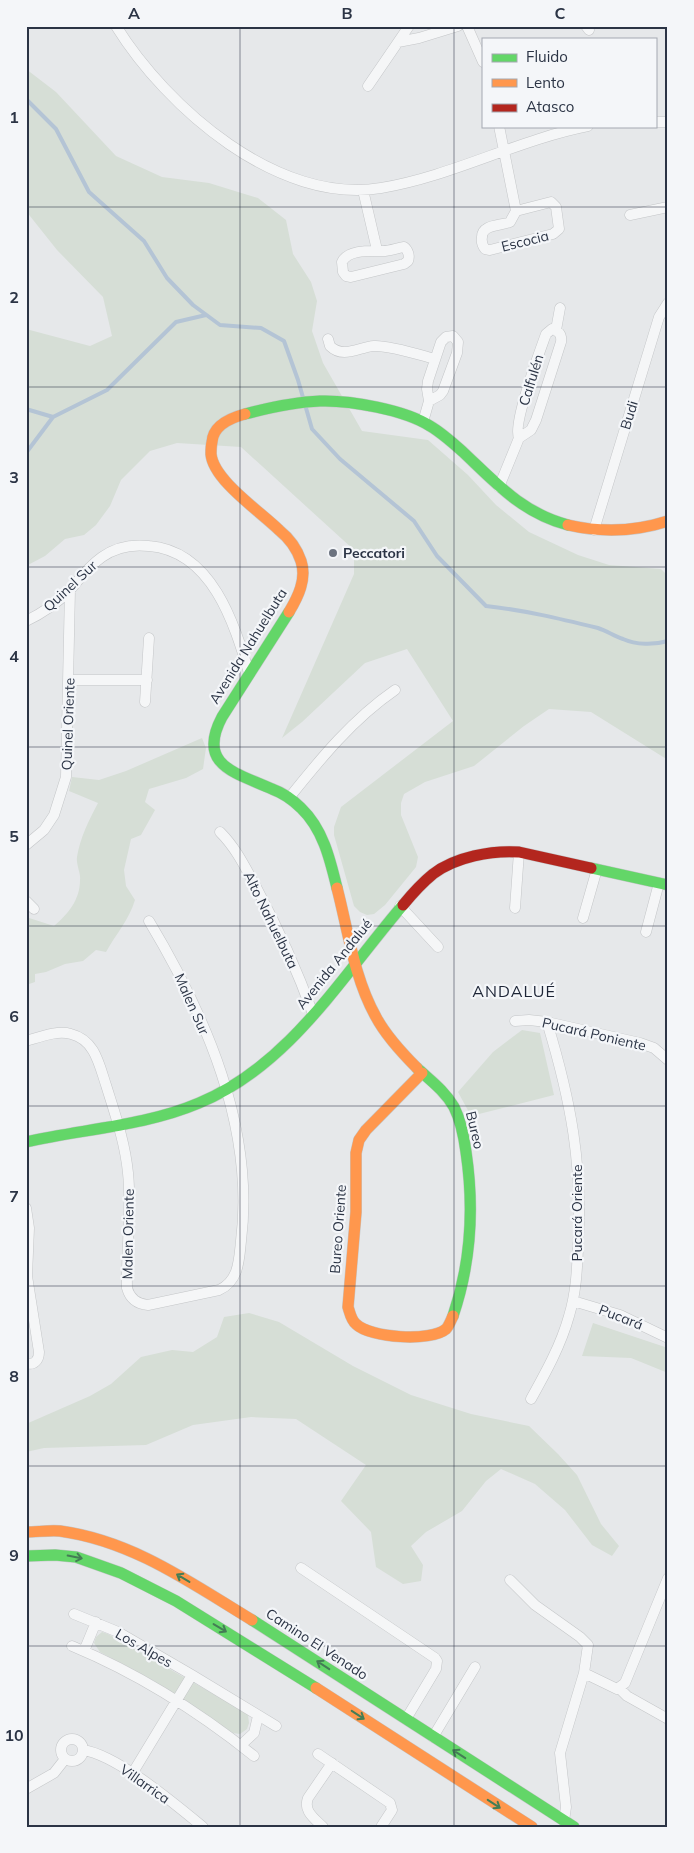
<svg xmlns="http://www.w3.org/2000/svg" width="694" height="1853" font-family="Mulish,sans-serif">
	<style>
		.green { fill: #d6ded6 }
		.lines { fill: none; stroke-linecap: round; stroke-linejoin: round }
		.stream { stroke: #b4c4d5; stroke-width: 4 }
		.street-casing { stroke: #c4c6c8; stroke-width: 11 }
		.fast-casing { stroke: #c4c6c8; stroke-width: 12 }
		.slow-casing { stroke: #c4c6c8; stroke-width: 12 }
		.jam-casing { stroke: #c4c6c8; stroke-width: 12 }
		.street { stroke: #f5f6f7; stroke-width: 10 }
		.fast { stroke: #63d668; stroke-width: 11 }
		.slow { stroke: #ff974d; stroke-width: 11 }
		.jam { stroke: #b3261e; stroke-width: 11 }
		.oneway { stroke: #447d55 }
		.grid { fill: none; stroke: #2b3445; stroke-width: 1; stroke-opacity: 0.55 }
		.poi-dot { fill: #6c737f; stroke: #f4f6f9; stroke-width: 2 }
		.labels { text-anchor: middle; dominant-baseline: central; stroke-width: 4.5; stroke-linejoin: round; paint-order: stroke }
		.street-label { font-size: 14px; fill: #2b3445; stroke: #f4f6f9 }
		.poi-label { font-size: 14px; font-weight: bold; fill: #2b3445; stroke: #f4f6f9; text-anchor: start }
		.quarter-label { font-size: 16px; letter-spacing: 1px; fill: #1d2536; stroke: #f4f6f9 }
		.neatline { fill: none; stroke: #2b3445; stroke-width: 2 }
		.grid-label { font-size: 16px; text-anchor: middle; font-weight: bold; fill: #2b3445 }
	</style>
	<rect width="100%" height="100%" fill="#e6e8ea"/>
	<path class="green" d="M26 69 56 92 116 156 162 177 209 183 258 198 286 220 293 254 311 282 317 301 312 331 323 363 362 431 428 440 468 475 496 505 529 532 578 555 609 565 661 569 668 576V760L591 712 549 709 524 726 474 766 425 782 404 794 401 803V815L418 857 416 867 385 905 374 914 367 915 360 912 354 906 334 835V827L341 807 453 721 407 649 365 663 302 722 282 738 354 574V550L241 447 177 443 150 451 121 480 110 506 96 525 84 535 65 539 45 556 26 566V329L90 346 112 336 103 297 57 250 26 211Z
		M202 738 206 748 203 769 186 778 149 789 145 802 155 810 141 835 131 839 124 870 126 886 135 900C129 920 116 934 106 952L96 950 83 961 65 964 46 972 35 974V982L26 985V917L54 926C68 914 80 900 80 880 81 873 76 865 77 857 80 838 89 820 98 803L69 791 72 777 99 780 126 771Z
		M522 1030 540 1033 554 1095 471 1116 458 1092 493 1052Z
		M249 1313 279 1322 353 1366 411 1395 471 1414 529 1426 558 1454 577 1475 601 1524 619 1546 612 1556 592 1545 565 1510 535 1484 501 1469 486 1481 462 1511 426 1532 411 1546 423 1565 421 1581 403 1584 376 1567 371 1532 341 1501 366 1465 296 1419 251 1417 193 1425 146 1445 44 1448 26 1452V1424L90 1396 111 1384 141 1357 172 1350 193 1352 217 1337 224 1317Z
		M593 1323 668 1348V1373L631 1358 582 1356Z
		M102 1632 108 1634 245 1712 248 1715 249 1723 247 1729 240 1734 233 1733 154 1681 100 1652 94 1643 96 1637Z"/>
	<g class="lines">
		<path class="stream" d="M26 99 56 129 89 192 144 241 167 278 193 305 220 325 261 328 284 341 298 380 312 429 340 459 414 521 437 556 486 606C524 610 561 619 598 628 607 631 614 636 623 639 636 645 654 645 668 641
			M26 409 53 417 107 390 176 322 206 315
			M26 453 53 417"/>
		<g class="street-casing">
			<path id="street" d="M116 26C167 108 278 205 381 188 453 176 517 140 588 126
				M467 26 483 62
				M586 26 589 30
				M398 42 419 38 458 26
				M368 86 409 26
				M655 122H668
				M499 126 516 211 510 222C501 226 482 224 482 237 481 242 482 245 485 249L490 250 553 234 559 229 556 207 551 202 516 211
				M363 190 377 250
				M630 215 668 207
				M404 247C408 250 410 256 408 261L404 264 351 277 346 276 343 272 342 262C348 249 371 251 383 251 390 251 397 248 404 247Z
				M556 330 560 308
				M328 339 330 346C343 359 359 347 374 346 389 345 420 355 435 359
				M423 422 429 401 427 389 428 381 441 342 446 337 453 336 458 342 457 353 443 391 440 395 429 401
				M499 487 519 438 531 430 536 420 561 342C562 335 559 331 552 329L546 334C540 351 512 425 519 438
				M594 530 659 317 668 303
				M26 621C43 613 57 603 70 590 80 578 89 566 102 557 116 547 132 544 149 546 212 551 234 623 249 673
				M69 680H147
				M145 702 149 638
				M289 798C321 758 353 719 395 690
				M220 832C236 848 245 867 256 887 278 928 297 970 313 1014
				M26 845 44 830 54 815 66 777 70 589
				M26 901 34 909
				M400 906 438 947
				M515 908 519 852
				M583 918 597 869
				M646 932 659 883
				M515 1021 529 1020 547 1022 640 1043 654 1048 668 1060
				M26 1041C40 1037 57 1030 71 1034 95 1040 99 1064 106 1085 115 1114 125 1142 128 1173 132 1211 126 1249 127 1288 130 1299 137 1304 148 1305L219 1290C239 1281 239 1260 241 1241 255 1128 206 1016 149 921
				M26 1208 29 1228 27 1276 39 1352C39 1360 34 1366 26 1363
				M573 1301 620 1315 668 1338
				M531 1399C546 1372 561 1345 569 1316 576 1293 577 1271 578 1248 583 1165 571 1101 547 1022
				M301 1568 435 1658 437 1661 436 1669 406 1719
				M510 1580 535 1605 580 1637 588 1645 584 1673 560 1753 566 1807 564 1821
				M74 1614 118 1632 192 1675 276 1726
				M72 1646C137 1673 199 1712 254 1756
				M84 1651 96 1622
				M584 1673 617 1689 625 1683 668 1578
				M619 1688 627 1696 668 1719
				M433 1737 475 1667
				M61 1750a11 11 0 1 1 22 0a11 11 0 1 1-22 0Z
				M241 1745 254 1733 258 1716
				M83 1750C117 1755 175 1804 203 1827
				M318 1754 390 1803 392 1810 381 1827
				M132 1774 192 1675
				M26 1789 54 1773 65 1759
				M323 1827C314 1818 303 1811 308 1798L332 1763"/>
		</g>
		<g class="fast-casing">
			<path id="fast" d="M245 414C268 408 295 402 320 401 350 400 405 410 430 426 442 433 453 443 463 452 496 483 522 513 568 525
				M289 612 222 717C196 766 237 773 272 789 283 793 293 800 301 808 323 829 330 859 337 888
				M591 868 668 885
				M417 1068C430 1080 445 1091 454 1107 461 1121 464 1137 466 1152 474 1206 471 1263 453 1316
				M26 1142C83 1129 145 1126 199 1103 289 1066 342 976 403 905
				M26 1556 55 1555 76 1557 121 1573 176 1601 316 1688
				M252 1620 574 1827"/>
		</g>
		<g class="slow-casing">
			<path id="slow" d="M245 414C230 418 213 425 212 442 211 446 211 450 211 454 213 480 261 512 279 530 289 538 297 549 301 561 307 579 298 597 289 612
				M568 525C603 533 634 532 668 521
				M337 888C348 930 354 978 376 1017 386 1036 402 1053 417 1068
				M422 1073 366 1130 359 1140 356 1153V1212L348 1307C350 1313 351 1320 356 1324 370 1338 431 1342 446 1329 449 1326 451 1320 453 1316
				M26 1532C37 1532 49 1530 60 1531 133 1541 191 1583 252 1620
				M316 1688 532 1827"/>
		</g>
		<g class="jam-casing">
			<path id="jam" d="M403 905C412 894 422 883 433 874 455 857 492 850 519 852L591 868"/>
		</g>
		<use href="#street" class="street"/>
		<use href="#fast" class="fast"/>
		<use href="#slow" class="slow"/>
		<use href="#jam" class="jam"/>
	</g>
	<defs><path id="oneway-shaft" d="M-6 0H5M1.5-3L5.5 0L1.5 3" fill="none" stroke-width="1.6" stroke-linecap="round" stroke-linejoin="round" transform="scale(1.25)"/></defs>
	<g class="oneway">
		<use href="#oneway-shaft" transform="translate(75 1557) rotate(11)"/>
		<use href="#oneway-shaft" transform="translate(183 1578) rotate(-149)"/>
		<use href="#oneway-shaft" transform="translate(220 1628) rotate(31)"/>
		<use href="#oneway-shaft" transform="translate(323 1665) rotate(-147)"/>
		<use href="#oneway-shaft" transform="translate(358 1715) rotate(33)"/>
		<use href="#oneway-shaft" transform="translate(459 1754) rotate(-147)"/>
		<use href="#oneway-shaft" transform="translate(494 1804) rotate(33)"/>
	</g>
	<path class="grid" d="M240 26V1827M454 26V1827M26 207H668M26 387H668M26 567H668M26 747H668M26 926H668M26 1106H668M26 1286H668M26 1466H668M26 1646H668"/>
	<circle class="poi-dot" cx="333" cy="553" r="5"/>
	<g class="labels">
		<g class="street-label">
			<text transform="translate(525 241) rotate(-14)">Escocia</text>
			<text transform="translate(531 380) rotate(-73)">Calfulén</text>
			<text transform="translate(629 415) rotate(-73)">Budi</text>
			<text transform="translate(70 586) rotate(-43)">Quinel Sur</text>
			<text transform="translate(248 646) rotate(-58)">Avenida Nahuelbuta</text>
			<text transform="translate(68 724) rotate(-88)">Quinel Oriente</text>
			<text transform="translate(271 920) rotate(64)">Alto Nahuelbuta</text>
			<text transform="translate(334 964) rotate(-51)">Avenida Andalué</text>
			<text transform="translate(192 1004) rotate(66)">Malen Sur</text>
			<text transform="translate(594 1034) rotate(13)">Pucará Poniente</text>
			<text transform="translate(475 1130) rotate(77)">Bureo</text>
			<text transform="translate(577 1213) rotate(-90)">Pucará Oriente</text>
			<text transform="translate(338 1229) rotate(-86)">Bureo Oriente</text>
			<text transform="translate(128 1234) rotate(-89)">Malen Oriente</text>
			<text transform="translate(621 1317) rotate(21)">Pucará</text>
			<text transform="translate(317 1644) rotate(33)">Camino El Venado</text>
			<text transform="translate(144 1648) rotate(30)">Los Alpes</text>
			<text transform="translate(145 1784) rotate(35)">Villarrica</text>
		</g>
		<g class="poi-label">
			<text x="343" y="553">Peccatori</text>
		</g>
		<g class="quarter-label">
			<text x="514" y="991">ANDALUÉ</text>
		</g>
	</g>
	<rect width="694" height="1853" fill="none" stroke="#f4f6f9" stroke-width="55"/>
	<rect x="482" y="38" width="175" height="90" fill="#f4f6f9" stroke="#a4a8b1"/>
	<rect x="492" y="54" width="25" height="8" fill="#63d668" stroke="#a4a8b1"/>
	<text x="526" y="62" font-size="15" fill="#2b3445">Fluido</text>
	<rect x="492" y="79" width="25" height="8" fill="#ff974d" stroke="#a4a8b1"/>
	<text x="526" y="88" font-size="15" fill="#2b3445">Lento</text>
	<rect x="492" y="104" width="25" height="8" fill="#b3261e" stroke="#a4a8b1"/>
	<text x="526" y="112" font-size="15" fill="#2b3445">Atasco</text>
	<rect x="28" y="28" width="638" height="1798" class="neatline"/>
	<g class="grid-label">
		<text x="134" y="19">A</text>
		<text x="347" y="19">B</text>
		<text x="560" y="19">C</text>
		<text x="14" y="123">1</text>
		<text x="14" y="303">2</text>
		<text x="14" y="483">3</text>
		<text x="14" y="662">4</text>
		<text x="14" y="842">5</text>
		<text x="14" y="1022">6</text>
		<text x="14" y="1202">7</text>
		<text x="14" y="1382">8</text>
		<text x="14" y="1561">9</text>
		<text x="14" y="1741">10</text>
	</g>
</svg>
